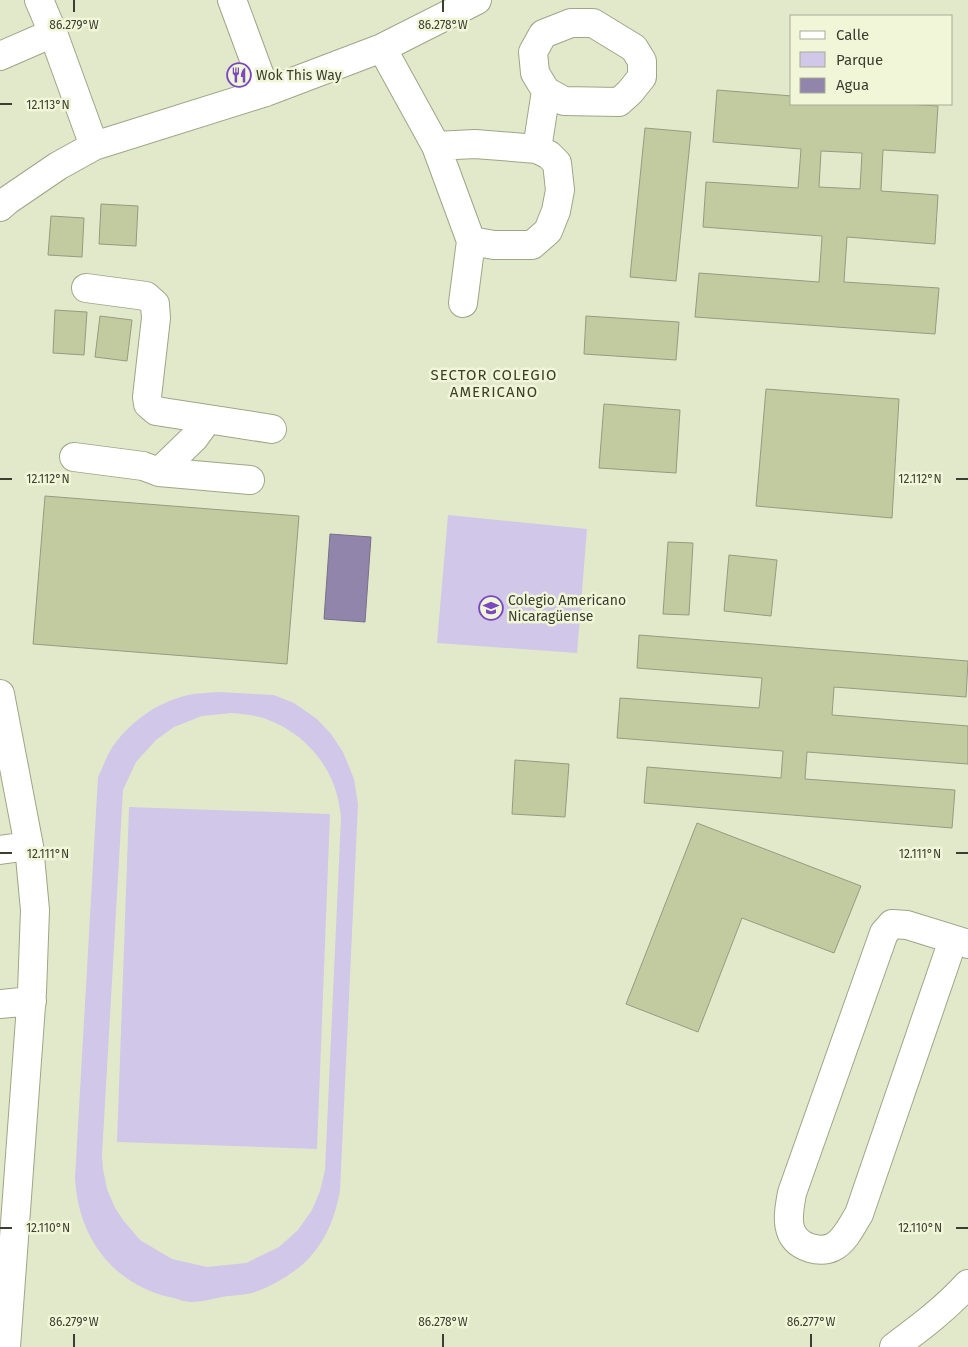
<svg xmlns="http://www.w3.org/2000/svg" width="968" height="1347" font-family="'Fira Sans',sans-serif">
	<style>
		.green { fill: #d1c7e8; fill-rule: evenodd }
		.water { fill: #9185ac; stroke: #777087 }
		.building { fill: #c2caa0; stroke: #969b7f; fill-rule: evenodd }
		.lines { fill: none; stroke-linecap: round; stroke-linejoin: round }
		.minor-casing { stroke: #9fa588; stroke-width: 30 }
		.major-casing { stroke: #9fa588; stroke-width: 30 }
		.minor { stroke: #fff; stroke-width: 28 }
		.major { stroke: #fff; stroke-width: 28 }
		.ticks { fill: none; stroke: #3b3e31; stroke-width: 2 }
		.labels { text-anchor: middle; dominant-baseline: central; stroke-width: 5; stroke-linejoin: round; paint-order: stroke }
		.poi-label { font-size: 14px; fill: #3b3e31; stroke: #f0f6d7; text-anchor: start }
		.neighbourhood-label { font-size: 15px; letter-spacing: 1px; fill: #3c4027; stroke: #f0f6d7 }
		.ticks-label { font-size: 12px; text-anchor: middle; fill: #3b3e31; stroke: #f0f6d7; stroke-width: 5; stroke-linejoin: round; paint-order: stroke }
	</style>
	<rect width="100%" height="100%" fill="#e2e9ca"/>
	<path class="green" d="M448 515 587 529 577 653 437 643Z
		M219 692 274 695 294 703 317 719 331 734 343 752 354 779 358 804 340 1191C335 1216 328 1236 311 1256 298 1271 273 1286 255 1292 247 1295 237 1295 228 1296 216 1298 203 1302 191 1302 184 1302 176 1298 169 1297 111 1283 78 1236 75 1178L98 777C103 767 107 755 113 746 131 721 158 702 188 695 198 693 208 693 219 692ZM232 713C243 714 256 715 266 719 300 731 328 760 337 795 339 802 340 810 341 817L325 1170 320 1191 312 1210 298 1230 279 1247 246 1263 207 1267 172 1259 140 1240 123 1220 115 1208 107 1189 103 1169 102 1155 123 790 136 762 156 740 174 727 202 716Z
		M129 807 330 814 317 1149 117 1142Z"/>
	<path class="water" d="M330 534 371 537 365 622 324 619Z"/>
	<path class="building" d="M717 90 792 96V104H907L938 106 935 153 883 150 881 191 938 195 935 244 847 237 844 282 939 288 935 334 695 317 699 273 819 282 822 236 703 227 706 182 798 188 801 149 713 142ZM821 151 862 153 860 189 819 187Z
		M645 128 691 132 676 281 630 277Z
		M101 204 138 206 136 246 99 244Z
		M51 216 84 218 82 257 48 255Z
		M55 310 87 312 84 355 53 353Z
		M100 316 132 320 127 361 95 357Z
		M586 316 679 322 676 360 584 354Z
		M766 389 899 399 892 518 756 506Z
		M604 404 680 410 676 473 599 468Z
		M45 496 299 516 287 664 33 644Z
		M668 542 693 543 689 615 663 614Z
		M729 555 777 560 771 616 724 611Z
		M639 635 968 661 966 697 834 687 832 715 968 726V764L807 752 805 779 955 790 952 828 644 803 647 767 781 778 783 751 617 738 620 698 759 708 762 678 637 668Z
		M515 760 569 764 565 817 512 814Z
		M697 823 861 886 834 953 742 918 698 1032 626 1004Z"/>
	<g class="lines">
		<g class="minor-casing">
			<path id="minor" d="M39 0 53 33 94 146
				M232 0 266 92
				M571 23H593L634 48 642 61V77L630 92 619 102 564 101 546 91 535 73 533 52 543 34Z
				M382 48 436 146 471 241 463 303
				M0 56 53 33
				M436 146 475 144 537 149 549 155 557 163 560 190 556 211 548 231 532 245H494L471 241
				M537 149 546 91
				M0 207 8 200 58 166 94 146 266 92 382 48 477 0
				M86 288 146 296 155 304 156 318 147 397 148 404 156 411 272 429
				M74 457 143 466 159 472 250 480
				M159 472 194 438 208 419
				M0 694 29 846 35 910 32 992 6 1347
				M0 850 29 846
				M953 940 859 1214C852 1225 845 1241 833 1247 825 1251 817 1250 810 1248 783 1239 788 1215 792 1193L884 933 892 924 907 925 968 944
				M0 1004 32 1001"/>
		</g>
		<g class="major-casing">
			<path id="major" d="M894 1347C921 1327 945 1309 968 1284"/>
		</g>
		<use href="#minor" class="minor"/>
		<use href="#major" class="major"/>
	</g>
	<path class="ticks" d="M74 0V12M443 0V12M0 104H12M0 479H12M956 479H968M0 853H12M956 853H968M0 1228H12M956 1228H968M74 1334V1347M443 1334V1347M811 1334V1347"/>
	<defs>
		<g id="restaurant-ring" transform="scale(1.25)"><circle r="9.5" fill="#f0f6d7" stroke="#7a49c1" stroke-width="1.5"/><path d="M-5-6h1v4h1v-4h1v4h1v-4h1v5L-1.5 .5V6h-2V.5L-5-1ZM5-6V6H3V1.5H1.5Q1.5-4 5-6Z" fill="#7a49c1"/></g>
		<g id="school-ring" transform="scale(1.25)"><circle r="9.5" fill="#f0f6d7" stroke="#7a49c1" stroke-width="1.5"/><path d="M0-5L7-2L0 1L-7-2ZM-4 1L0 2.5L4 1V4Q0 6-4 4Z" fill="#7a49c1"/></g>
	</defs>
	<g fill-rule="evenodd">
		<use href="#restaurant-ring" x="239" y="75"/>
		<use href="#school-ring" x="491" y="608"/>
	</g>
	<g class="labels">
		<g class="poi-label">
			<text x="256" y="75">Wok This Way</text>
			<text x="508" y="600">Colegio Americano<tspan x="508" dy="16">Nicaragüense</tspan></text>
		</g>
		<g class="neighbourhood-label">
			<text x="494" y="375">SECTOR COLEGIO<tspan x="494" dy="17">AMERICANO</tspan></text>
		</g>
	</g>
	<g class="ticks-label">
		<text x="74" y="29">86.279°W</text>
		<text x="443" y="29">86.278°W</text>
		<text x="48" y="109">12.113°N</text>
		<text x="48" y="483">12.112°N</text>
		<text x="920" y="483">12.112°N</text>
		<text x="48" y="858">12.111°N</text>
		<text x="920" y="858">12.111°N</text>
		<text x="48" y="1232">12.110°N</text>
		<text x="920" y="1232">12.110°N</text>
		<text x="74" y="1326">86.279°W</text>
		<text x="443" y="1326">86.278°W</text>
		<text x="811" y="1326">86.277°W</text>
	</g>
	<rect x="790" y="15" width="162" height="90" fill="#f0f6d7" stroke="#a8ac95"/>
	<rect x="800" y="31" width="25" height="8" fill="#ffffff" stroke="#a8ac95"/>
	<text x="836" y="40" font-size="15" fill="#3b3e31">Calle</text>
	<rect x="800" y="52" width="25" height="15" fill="#d1c7e8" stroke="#a8ac95"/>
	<text x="836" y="65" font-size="15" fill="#3b3e31">Parque</text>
	<rect x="800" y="78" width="25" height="15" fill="#9185ac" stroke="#a8ac95"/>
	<text x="836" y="90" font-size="15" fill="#3b3e31">Agua</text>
</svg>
